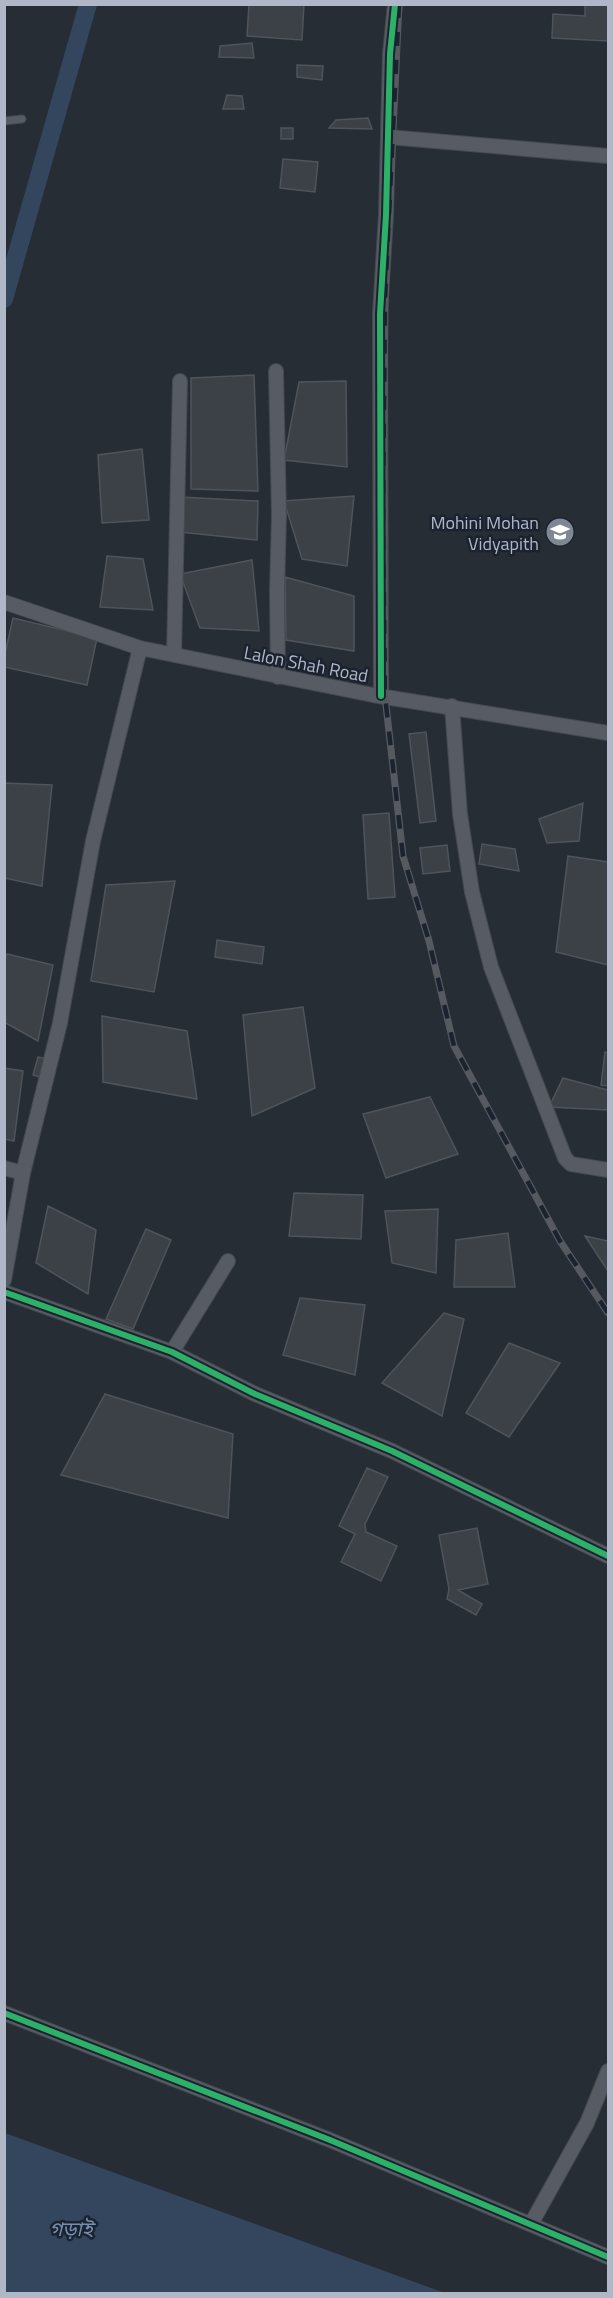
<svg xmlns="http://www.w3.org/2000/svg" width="613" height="2298" font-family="'Titillium Web','Noto Sans Bengali',sans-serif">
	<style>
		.water { fill: #34455e }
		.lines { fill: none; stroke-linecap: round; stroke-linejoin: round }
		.canal { stroke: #34455e; stroke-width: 18 }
		.building { fill: #3c4148; stroke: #4f545c; stroke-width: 1.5 }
		.lane-casing { stroke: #45494f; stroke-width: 9 }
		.street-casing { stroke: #45494f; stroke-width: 16 }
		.lane { stroke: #575b63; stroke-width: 7 }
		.street { stroke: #575b63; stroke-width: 14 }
		.rail-casing { stroke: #565a60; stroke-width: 7 }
		.rail { stroke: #1a232f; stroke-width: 4.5; stroke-dasharray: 14; stroke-linecap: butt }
		.cycleway-casing { stroke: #1a232f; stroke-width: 10 }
		.cycleway { stroke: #2db169; stroke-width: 6 }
		.labels { text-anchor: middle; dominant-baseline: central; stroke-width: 5; stroke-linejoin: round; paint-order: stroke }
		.poi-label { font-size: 18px; fill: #b0b8c7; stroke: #1a232f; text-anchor: end }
		.street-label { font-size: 18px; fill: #b0b8c7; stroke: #1a232f }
		.water-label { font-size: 20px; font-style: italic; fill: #778eb0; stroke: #1a232f }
	</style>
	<rect width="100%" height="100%" fill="#272d34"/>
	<path class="water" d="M5 2133 445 2293H5Z"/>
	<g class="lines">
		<path class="canal" d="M4 299 88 4"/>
	</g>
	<path class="building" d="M249 4H304L302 40 247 36Z
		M585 4H608V41L552 38 553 14 585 16Z
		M252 43 254 58 219 57 220 46Z
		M297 65 323 66 322 80 297 77Z
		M227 95 242 96 244 109H223Z
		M368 118 372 129 329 128 336 120Z
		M281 128H293V139H281Z
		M283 159 318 162 315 192 280 188Z
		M254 375 258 491 191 489V378Z
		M346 381 347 467 284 460 299 382Z
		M142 449 149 520 102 523 98 455Z
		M354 496 347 566 302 559 284 501Z
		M180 497 258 501 257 540 180 532Z
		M107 556 143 559 153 610 100 607Z
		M252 560 259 631 200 628 180 574Z
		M285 577 354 596V651L286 640Z
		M13 618 97 638 87 685 4 667V658Z
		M426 732 436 821 420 823 409 734Z
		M4 783 52 785 42 886 4 878Z
		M583 803 579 841 547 843 539 819Z
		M389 813 395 897 368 899 363 815Z
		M482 844 515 849 519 871 479 864Z
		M447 845 450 871 423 874 420 848Z
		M568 856 608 862V965L556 952Z
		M175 881 154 992 91 981 106 885Z
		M217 940 264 947 262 964 215 957Z
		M7 954 53 965 38 1041 4 1022V960Z
		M303 1007 315 1088 252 1116 243 1015Z
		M102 1016 187 1031 197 1099 103 1082Z
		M605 1052 608 1053V1086L601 1085Z
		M38 1057 48 1059 43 1078 33 1075Z
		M4 1068 23 1071 14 1141 4 1139Z
		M563 1078 608 1090V1110L549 1107Z
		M430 1097 458 1154 386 1178 363 1114Z
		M294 1193 363 1195 361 1239 289 1236Z
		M48 1206 96 1230 88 1294 36 1263Z
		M438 1209 436 1273 392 1263 385 1211Z
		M146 1229 171 1240 133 1329 106 1319Z
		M508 1233 515 1287H454L456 1240Z
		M585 1236 608 1241V1271Z
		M300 1298 365 1305 355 1375 283 1355Z
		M444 1313 464 1319 442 1416 382 1383Z
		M509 1343 560 1363 509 1437 466 1413Z
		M105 1394 233 1434 228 1518 61 1475Z
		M367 1468 388 1477 365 1524 366 1532 397 1546 381 1581 341 1562 355 1534 339 1526Z
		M477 1528 488 1584 458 1590 482 1604 476 1615 447 1599 449 1589 439 1535Z"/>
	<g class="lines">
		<g class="lane-casing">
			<path id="lane" d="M4 121 22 119"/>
		</g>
		<g class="street-casing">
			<path id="street" d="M388 137 608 156
				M276 371 279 516 277 592 278 677
				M4 602 140 648 373 695 608 733
				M174 655 180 381
				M381 696 380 314 386 215 390 54 395 4
				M452 706 460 814 472 892 491 967 565 1158 571 1164 608 1170
				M4 1168 23 1173
				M4 1280 23 1173 60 1023 93 841 140 648
				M4 1292 172 1352 255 1394 392 1451 608 1556
				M172 1352 228 1261
				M4 2013 330 2140 608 2257
				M531 2224 587 2123 608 2071"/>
		</g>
		<use href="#lane" class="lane"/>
		<use href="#street" class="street"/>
		<g class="rail-casing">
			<path id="rail" d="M399 4 385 299 383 516 385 696 403 856 429 941 454 1046 560 1241 608 1313"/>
		</g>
		<use href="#rail" class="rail"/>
		<g class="cycleway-casing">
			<path id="cycleway" d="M381 696 380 314 386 215 390 54 395 4
				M4 1292 172 1352 255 1394 392 1451 608 1556
				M4 2013 330 2140 608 2257"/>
		</g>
		<use href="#cycleway" class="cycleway"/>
	</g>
	<defs>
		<g id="school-disc" transform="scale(1.5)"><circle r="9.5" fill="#808794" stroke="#1a232f"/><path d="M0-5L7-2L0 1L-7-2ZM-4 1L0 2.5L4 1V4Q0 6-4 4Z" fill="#fff"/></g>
	</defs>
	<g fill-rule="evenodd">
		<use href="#school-disc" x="560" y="532"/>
	</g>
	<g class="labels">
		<g class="poi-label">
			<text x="539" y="522">Mohini Mohan<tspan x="539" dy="21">Vidyapith</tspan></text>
		</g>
		<g class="street-label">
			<text transform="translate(306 664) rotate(11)">Lalon Shah Road</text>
		</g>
		<g class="water-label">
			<text x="71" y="2228">গড়াই</text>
		</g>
	</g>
	<rect width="613" height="2298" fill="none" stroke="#b0b8c7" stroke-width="12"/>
</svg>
